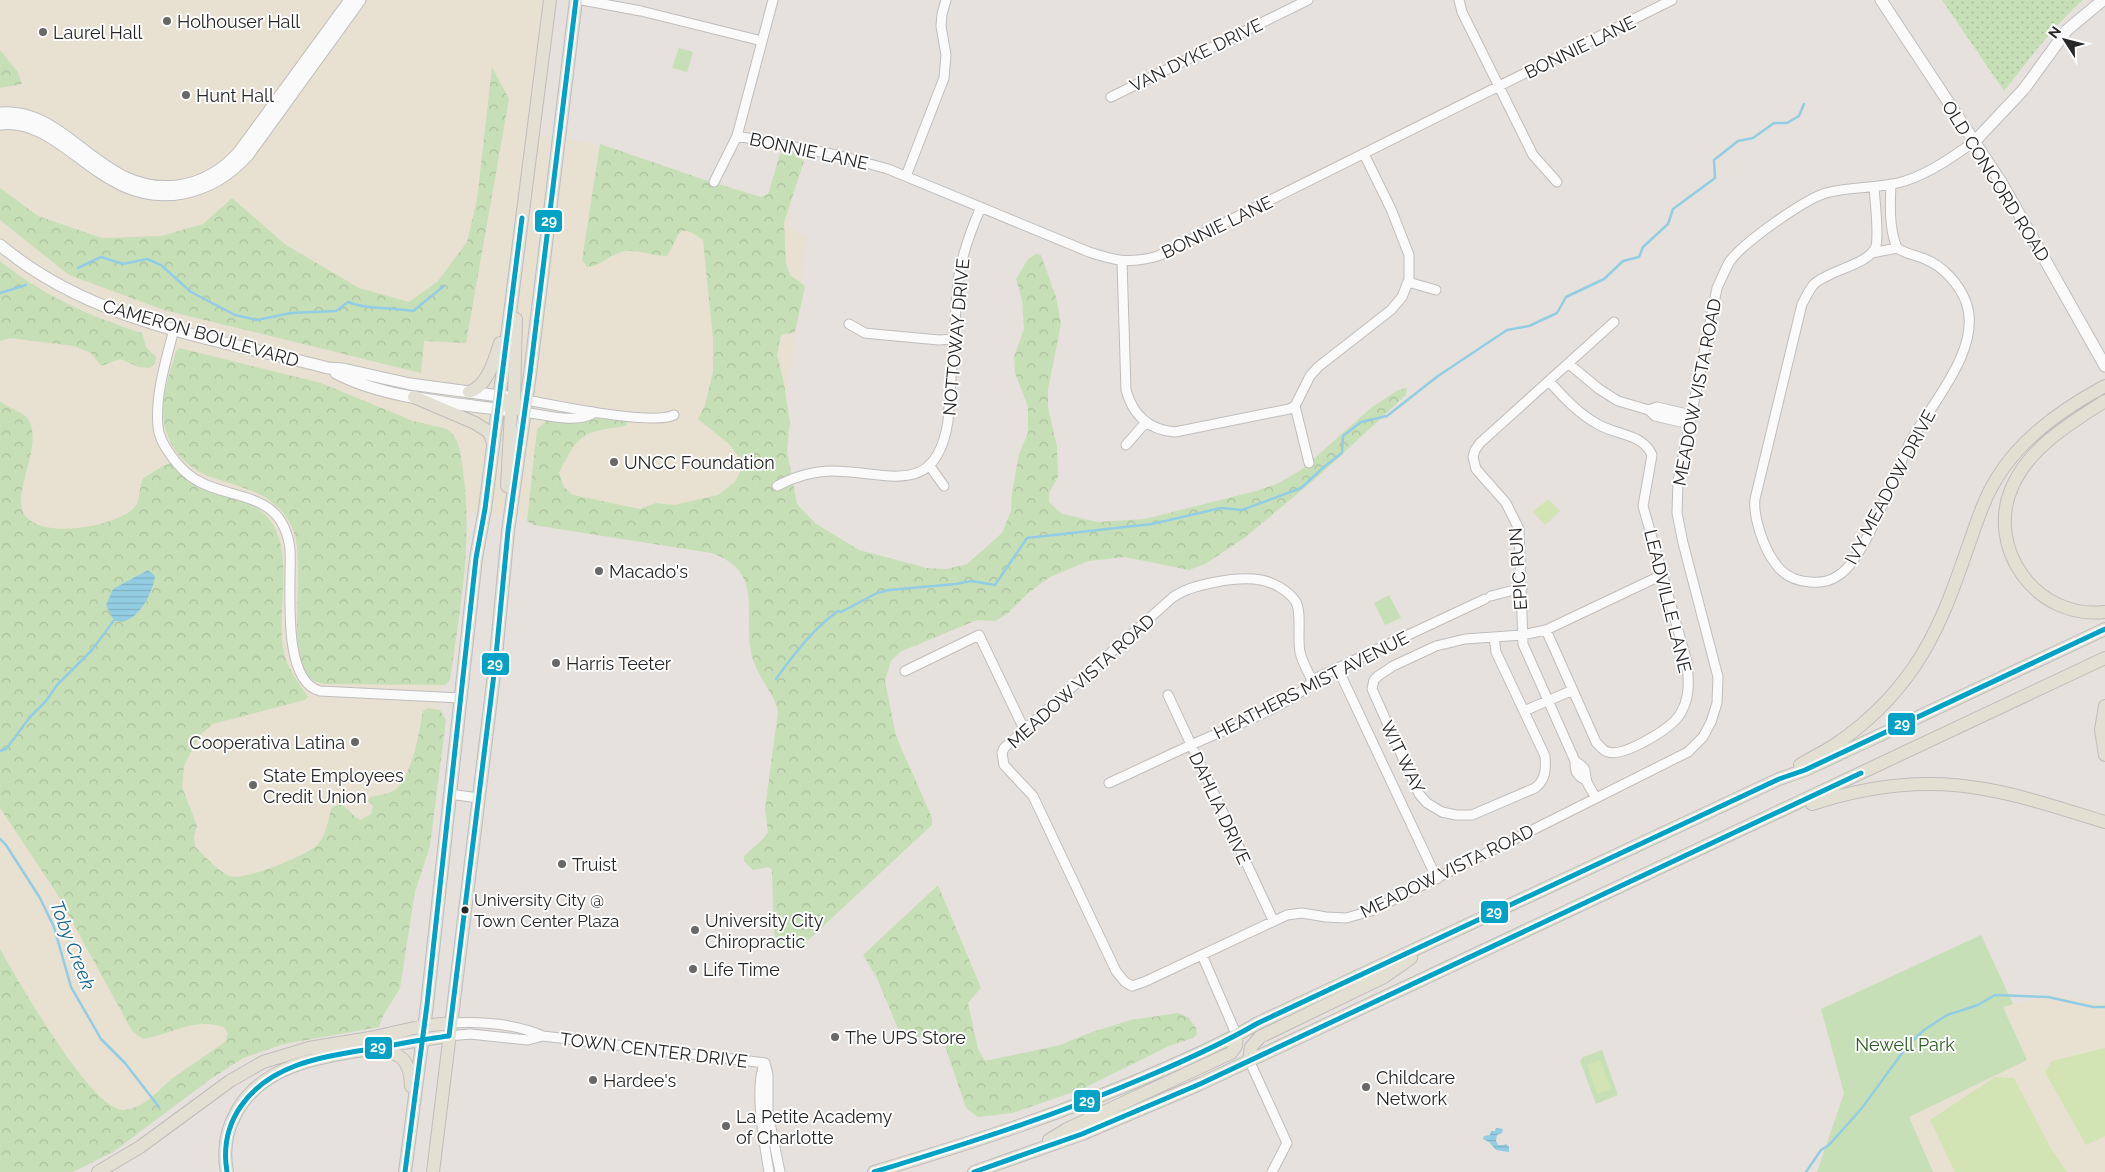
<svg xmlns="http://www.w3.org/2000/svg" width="2105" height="1172" font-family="Raleway,sans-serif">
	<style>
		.education { fill: #e8e0d1 }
		.grass { fill: url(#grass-dots) }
		.forest { fill: url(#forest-crowns) }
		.park { fill: #c7dfb7 }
		.pitch { fill: #d2e3b4 }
		.water { fill: url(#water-rules) }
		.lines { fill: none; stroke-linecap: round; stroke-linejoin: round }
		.stream { stroke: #93cde3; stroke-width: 2.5 }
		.street-casing { stroke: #bfbdbd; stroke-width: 11 }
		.secondary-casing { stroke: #bfbdbd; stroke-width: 13 }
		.primary-casing { stroke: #bfbdbb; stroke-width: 14 }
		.street { stroke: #fbfafa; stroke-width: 9 }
		.secondary { stroke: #fbfafa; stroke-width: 11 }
		.primary { stroke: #e3dfd3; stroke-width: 12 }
		.bus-1-casing { stroke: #fff; stroke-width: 9 }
		.bus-1 { stroke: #02a2c6; stroke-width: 5 }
		.poi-dot { fill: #6a6866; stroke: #fff; stroke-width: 2 }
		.bus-dot { fill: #272727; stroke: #fff; stroke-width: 2 }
		.labels { text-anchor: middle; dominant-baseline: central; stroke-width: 4; stroke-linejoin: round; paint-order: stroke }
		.bus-label { font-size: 17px; fill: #272727; stroke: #fff; text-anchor: start }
		.poi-label { font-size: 18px; fill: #272727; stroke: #fff; text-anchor: start }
		.street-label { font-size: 18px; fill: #272727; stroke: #fff }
		.park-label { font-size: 18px; fill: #295d1d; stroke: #fff }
		.water-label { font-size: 19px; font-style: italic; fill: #15628d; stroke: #fff }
		.line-badge { stroke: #fff; stroke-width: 2 }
		.badge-label { font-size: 14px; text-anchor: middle; font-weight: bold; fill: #fff }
	</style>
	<defs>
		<pattern id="grass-dots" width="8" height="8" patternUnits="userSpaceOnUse" patternTransform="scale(1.25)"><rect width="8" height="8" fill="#c7dfb7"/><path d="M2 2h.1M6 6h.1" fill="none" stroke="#abbf9d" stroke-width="1.8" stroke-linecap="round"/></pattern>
		<pattern id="forest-crowns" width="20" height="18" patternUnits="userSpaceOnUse" patternTransform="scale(1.25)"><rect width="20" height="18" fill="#c7dfb7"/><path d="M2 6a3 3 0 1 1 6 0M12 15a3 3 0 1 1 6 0" fill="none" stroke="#abbf9d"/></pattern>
		<pattern id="water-rules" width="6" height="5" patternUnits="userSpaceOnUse" patternTransform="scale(1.25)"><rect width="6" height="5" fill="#93cde3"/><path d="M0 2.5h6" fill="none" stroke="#7fb0c3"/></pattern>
	</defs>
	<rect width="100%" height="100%" fill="#e6e1dc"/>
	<path class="education" d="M0 0H544L525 134 591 143 697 181 790 205 789 228 807 237 777 473 700 524 541 520 466 511 443 668 435 744 393 988 9 1172H0Z
		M2050 996 2105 1003V1172H1933L1909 1117 2026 1060 2003 1006Z"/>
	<path class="grass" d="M1942 0H2083C2053 27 2029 59 2004 91Z"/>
	<path class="forest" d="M0 50 18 72 22 84 0 88Z
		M492 67 509 99 466 343 424 341 421 373 164 310 69 275 0 220V188L38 216 102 238 161 236 203 224 232 198 286 245 359 288 409 302 438 281 467 242 477 200Z
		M600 144 705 180 761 197 768 194 780 154 790 151 804 161 784 223 786 263 790 275 805 286 795 332 781 335 777 355 783 378 790 422 787 451 797 504 815 523 859 550 927 568 947 569 967 564 1002 533 1011 511 1012 493 1019 454 1028 433V407L1015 373 1014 357 1024 329 1022 300 1016 279 1028 259 1036 254 1041 255 1056 297 1061 324 1048 389V407L1057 447 1058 477 1049 493V502L1062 514 1098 522 1145 519 1256 491 1279 483 1301 470 1372 407 1398 390 1407 388 1406 395 1320 475 1243 539 1205 564 1189 570 1125 557 1088 561 1050 577 1027 594 1007 614 995 621 977 620 900 652 891 661 885 681 896 736 932 818V825L804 944C789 954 780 949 774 933L772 870 769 867 753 870 744 861V856L764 838 768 832 765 809 778 712C775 695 759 678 753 660 740 618 768 572 711 553L533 525 527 521 537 429 546 421 556 420 581 422 607 417 628 420 626 426C582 432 579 433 559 473L564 487 573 495 640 509 656 503 674 505 718 495 735 482 741 470V460L730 445 698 419 705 405 713 372V339L703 240C675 219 680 238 667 256 654 256 639 250 627 251 612 252 602 266 587 267L582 260Z
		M0 261C42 295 91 317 142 333L146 347 156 357 155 363 150 368 139 367 120 359 101 366 91 353 74 346 10 338 0 341Z
		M179 348 321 383 413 421 447 429C460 438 461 456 463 471 473 541 460 610 450 680L445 685 325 684C319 683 313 681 308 677 285 656 308 561 292 527 275 492 244 489 211 477 181 466 162 439 163 407 164 388 171 369 176 351Z
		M0 401C7 408 23 411 28 419 44 444 13 490 23 512 36 541 114 527 133 509 142 501 138 488 143 478L165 465 171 463C184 470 195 482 208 489 228 499 254 500 269 519 296 552 275 613 284 653 288 669 299 684 308 697L305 700 213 724 200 735 184 766 182 787 197 826 194 836 195 847C207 857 215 870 230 876 244 881 310 855 319 843 327 833 328 819 332 807L340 804C349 808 352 816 360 820L371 814 373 805 368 801 370 797C378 795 390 794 396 789 413 774 419 732 423 711L427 708 440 710 446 720 430 846 415 892 400 988 383 1016 379 1027 284 1044 243 1058 212 1078 113 1152 73 1172H0V949C17 978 91 1111 124 1110 145 1109 161 1086 177 1075 193 1064 209 1053 225 1042L228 1034 224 1027C193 1017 173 1034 143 1039L132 1031 56 892 0 808Z
		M938 885 981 988 968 1003 978 1049 985 1061 1060 1045 1092 1032 1131 1020 1178 1013 1188 1017 1196 1028 1197 1034 1193 1038 1169 1046 1082 1089 1012 1113 978 1117 966 1108 942 1037 935 1031 913 1039 900 1034 877 978 863 955Z"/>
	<path class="park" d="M679 48 693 52 687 72 672 68Z
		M1389 595 1401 618 1385 625 1374 603Z
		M1981 935 2013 1004 2003 1007 2027 1060 1909 1117 1933 1172H1817L1844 1093 1821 1009Z
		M1602 1050 1618 1095 1596 1104 1580 1061 1583 1057Z"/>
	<path class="pitch" d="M1548 499 1560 511 1545 525 1533 512Z
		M2105 1048V1136L2086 1145 2045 1072 2052 1061Z
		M1600 1060 1611 1089 1597 1094 1587 1065Z
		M1995 1077 2014 1078 2050 1147 2067 1172H1955L1930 1120Z"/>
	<path class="water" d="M148 570 155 576C153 591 141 616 125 621 122 622 117 621 114 621L106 605 113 589Z
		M1496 1128 1503 1129 1502 1133 1497 1135 1496 1141 1498 1145H1504L1506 1144 1509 1147V1152L1496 1150 1489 1142 1483 1139 1484 1136 1490 1135 1491 1131H1495Z"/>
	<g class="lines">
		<path class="stream" d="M78 268 101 257 123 264 147 259 161 265 191 292 235 315 257 320 291 313 336 311 348 302C368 310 392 307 413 311L444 286
			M0 293 26 285
			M776 679C794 654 813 629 838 611L841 612 877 593 889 590 956 584 971 581 995 585 1027 538 1152 524 1221 508 1242 510 1301 488 1325 466 1342 453 1343 436 1361 422 1387 416 1438 376 1507 330 1529 326 1557 313 1566 297 1604 279 1623 261 1639 257 1643 247 1668 224 1673 209 1715 178 1714 160 1738 141 1753 138 1774 123H1787L1799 116 1804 104
			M0 751 6 749 30 717 46 701 57 685 92 650 115 619
			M0 839 6 845 40 898 54 927 71 987 101 1039 125 1063 159 1107
			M1806 1172 1821 1150 1829 1145 1862 1108 1908 1045 1924 1030 1947 1015 1978 1005 1995 995 2048 997 2093 1007H2105"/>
		<g class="street-casing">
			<path id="street" d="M582 0 641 11 762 41
				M1459 0 1462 12 1533 155 1557 182
				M1111 97 1308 0
				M737 136 837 155 888 169 1089 252C1116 261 1130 264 1158 256L1672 0
				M906 176 944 78 946 55 941 26 942 14 946 0
				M714 182 737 136 773 0
				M1874 187C1875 202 1879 233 1876 246 1871 264 1829 270 1814 284 1809 290 1806 297 1802 304L1755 499C1753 517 1764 549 1775 563 1783 575 1796 581 1810 582 1820 583 1831 581 1839 575 1865 559 1895 472 1910 442 1931 404 1983 348 1966 302 1959 284 1943 266 1925 259 1915 255 1906 254 1897 248 1889 228 1890 206 1891 184
				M1872 253 1897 248
				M1122 262 1126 390C1133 416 1149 430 1175 432L1289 409 1295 406
				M1408 282 1436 290
				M849 324 865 333 874 334 939 340 953 339
				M174 329C166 361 155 394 158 427 159 437 164 446 170 454 178 466 190 478 204 484 243 501 283 495 290 549 292 581 280 681 320 691L460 698
				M1569 364 1599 389 1618 401 1649 410 1655 416 1689 424
				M526 400C554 405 652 426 674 415
				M1649 410 1657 407 1691 415
				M524 412C546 415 574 424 594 413
				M1126 445 1146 422
				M1309 463 1295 406 1310 376 1318 367 1391 310 1402 297 1409 279V255L1391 209 1364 154
				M929 465 944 486
				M777 486C794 477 812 471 832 471 886 471 936 500 948 421L958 280C962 254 970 232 981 207
				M1491 596 1522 588
				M1546 630 1596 742C1600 746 1603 751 1608 752 1624 757 1668 730 1678 717 1681 714 1683 708 1685 704 1690 690 1688 676 1687 662L1643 506 1652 455C1643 434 1617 435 1599 425 1579 414 1564 398 1549 381
				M1494 637 1496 652 1545 756C1546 768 1546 780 1535 788L1472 815H1456L1442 812 1427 803 1419 794 1372 689 1374 680 1378 676 1393 666 1436 646 1465 639 1522 635 1546 630 1662 575
				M1338 669 1437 879
				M905 671 979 635 1024 729
				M1312 680C1308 672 1302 662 1300 652 1297 638 1302 614 1296 602 1289 591 1273 582 1261 580 1238 576 1190 584 1172 598L1004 748 1002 753 1004 765 1033 796 1116 971 1125 982 1132 986 1144 982 1287 915 1302 913 1326 917 1346 918 1371 911 1688 752 1703 737 1711 722 1717 703 1718 677 1683 543 1677 513 1678 481 1717 288C1721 280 1725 269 1730 261 1744 242 1805 199 1826 193 1852 186 1880 189 1905 181 1930 173 1954 156 1975 141
				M1168 695 1273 920
				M1524 711 1573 690
				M1575 761C1590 771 1583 769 1587 782 1589 787 1593 792 1595 797
				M1586 780C1576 776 1575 771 1575 761L1523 644 1519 529 1506 503 1476 469 1473 457 1475 450 1480 443 1614 322
				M1109 783C1136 771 1162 758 1189 746 1213 734 1302 702 1312 680L1485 599
				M449 794 479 798
				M1202 955 1237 1036
				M449 1036 470 1034 528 1040 543 1036C516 1024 481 1021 451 1023
				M543 1036 765 1063
				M1249 1060 1287 1143 1272 1172
				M769 1172C765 1147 753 1086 765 1063L768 1075V1113L780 1172"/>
		</g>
		<g class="secondary-casing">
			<path id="secondary" d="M1881 0 2001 182 2105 366
				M0 113C68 107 98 195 177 186 202 183 223 170 239 152L350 0
				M0 124C65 116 100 209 183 193 209 188 230 175 248 155L360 0
				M1975 141 2024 89 2067 30 2103 0
				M0 245C93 323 214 338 328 368L343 369 410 384 507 397
				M336 373C383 398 452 403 505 410"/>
		</g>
		<g class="primary-casing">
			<path id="primary" d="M516 319 514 401 516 408 524 412
				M469 392C487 387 495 359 500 343
				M414 397 475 423 489 432 493 443
				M506 400 511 411 507 486
				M2105 401C2071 423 2031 446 2013 485 1984 547 2036 620 2105 612
				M2105 706 2101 730 2105 755
				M1800 765C1811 758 1822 753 1833 746 1865 725 1892 699 1914 667 1940 629 1954 587 1969 544 1977 522 1984 498 1997 478 2021 438 2064 408 2105 386
				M1812 804C1867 786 1926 778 1984 789 2025 796 2065 810 2105 822
				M377 1048C402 1054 410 1060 411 1086
				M1249 1060 1251 1047 1260 1037 1384 977 1411 958
				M1049 1140 1067 1129 1231 1053 1236 1046 1237 1036
				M98 1172 140 1147 230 1081 263 1062 309 1048 370 1038 423 1026 451 1023
				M227 1172C223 1152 226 1131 236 1113 262 1064 321 1057 371 1049 397 1044 423 1039 449 1036
				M405 1172 427 1005 476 558 485 509 550 0
				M433 1172 495 666 508 531 530 374 576 0
				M874 1172C971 1143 1067 1112 1160 1071 1193 1056 1227 1042 1258 1023L1779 779 1805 770 1863 743 2105 629
				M974 1172 1082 1134 1200 1084 2105 658"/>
		</g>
		<use href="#street" class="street"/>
		<use href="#secondary" class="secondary"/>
		<use href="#primary" class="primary"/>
		<g class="bus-1-casing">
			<path id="bus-1" d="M227 1172C223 1148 227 1126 241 1106 270 1064 322 1057 370 1049 396 1045 422 1039 449 1036L495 666 508 531 530 374 576 0
				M405 1172 427 1005 476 558 485 509 522 218
				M874 1172C966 1144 1057 1115 1146 1077 1184 1061 1222 1044 1258 1023L1779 779 1805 770 2105 629
				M974 1172 1082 1134 1200 1084 1861 773"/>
		</g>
		<use href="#bus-1" class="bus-1"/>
	</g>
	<g class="poi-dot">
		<circle cx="167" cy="21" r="5"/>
		<circle cx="43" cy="32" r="5"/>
		<circle cx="186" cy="95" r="5"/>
		<circle cx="614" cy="462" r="5"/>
		<circle cx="599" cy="571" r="5"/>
		<circle cx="556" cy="663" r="5"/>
		<circle cx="355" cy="742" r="5"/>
		<circle cx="253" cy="785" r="5"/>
		<circle cx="562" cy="864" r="5"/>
		<circle cx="695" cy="930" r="5"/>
		<circle cx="693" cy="969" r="5"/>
		<circle cx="835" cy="1037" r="5"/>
		<circle cx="593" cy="1080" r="5"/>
		<circle cx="1366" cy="1087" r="5"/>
		<circle cx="726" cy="1126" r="5"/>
	</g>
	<circle class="bus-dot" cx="465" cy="910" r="4.5"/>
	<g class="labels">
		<g class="bus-label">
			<text x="474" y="900">University City @<tspan x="474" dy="21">Town Center Plaza</tspan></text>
		</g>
		<g class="poi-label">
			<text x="177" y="21">Holhouser Hall</text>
			<text x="53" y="32">Laurel Hall</text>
			<text x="196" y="95">Hunt Hall</text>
			<text x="624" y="462">UNCC Foundation</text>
			<text x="609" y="571">Macado's</text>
			<text x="566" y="663">Harris Teeter</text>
			<text x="345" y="742" text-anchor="end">Cooperativa Latina</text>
			<text x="263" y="775">State Employees<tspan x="263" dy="21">Credit Union</tspan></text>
			<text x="572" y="864">Truist</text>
			<text x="705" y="920">University City<tspan x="705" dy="21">Chiropractic</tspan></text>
			<text x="703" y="969">Life Time</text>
			<text x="845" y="1037">The UPS Store</text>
			<text x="1376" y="1077">Childcare<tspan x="1376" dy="21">Network</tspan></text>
			<text x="603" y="1080">Hardee's</text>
			<text x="736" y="1116">La Petite Academy<tspan x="736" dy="21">of Charlotte</tspan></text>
		</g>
		<g class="street-label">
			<text transform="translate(1580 47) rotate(-26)">BONNIE LANE</text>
			<text transform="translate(1196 55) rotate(-26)">VAN DYKE DRIVE</text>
			<text transform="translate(809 151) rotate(12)">BONNIE LANE</text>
			<text transform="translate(1996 181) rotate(58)">OLD CONCORD ROAD</text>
			<text transform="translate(1217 227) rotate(-26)">BONNIE LANE</text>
			<text transform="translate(201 333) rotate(16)">CAMERON BOULEVARD</text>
			<text transform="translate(956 337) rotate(-85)">NOTTOWAY DRIVE</text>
			<text transform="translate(1697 392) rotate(-79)">MEADOW VISTA ROAD</text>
			<text transform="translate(1890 487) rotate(-62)">IVY MEADOW DRIVE</text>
			<text transform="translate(1518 569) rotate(-94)">EPIC RUN</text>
			<text transform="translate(1668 601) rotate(76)">LEADVILLE LANE</text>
			<text transform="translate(1081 681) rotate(-42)">MEADOW VISTA ROAD</text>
			<text transform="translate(1311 685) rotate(-27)">HEATHERS MIST AVENUE</text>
			<text transform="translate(1403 757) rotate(64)">WIT WAY</text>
			<text transform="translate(1220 808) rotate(65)">DAHLIA DRIVE</text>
			<text transform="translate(1447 871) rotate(-26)">MEADOW VISTA ROAD</text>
			<text transform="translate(654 1050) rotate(7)">TOWN CENTER DRIVE</text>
		</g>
		<g class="park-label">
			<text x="1905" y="1044">Newell Park</text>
		</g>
		<g class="water-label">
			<text transform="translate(73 945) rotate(69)">Toby Creek</text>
		</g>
	</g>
	<g class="line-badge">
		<rect x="534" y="209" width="29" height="24" rx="5" fill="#02a2c6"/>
		<rect x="481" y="652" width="29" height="24" rx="5" fill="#02a2c6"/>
		<rect x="1887" y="712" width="29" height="24" rx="5" fill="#02a2c6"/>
		<rect x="1480" y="900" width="29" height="24" rx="5" fill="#02a2c6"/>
		<rect x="364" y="1036" width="29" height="24" rx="5" fill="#02a2c6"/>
		<rect x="1073" y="1089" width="28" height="24" rx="5" fill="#02a2c6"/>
	</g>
	<g class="badge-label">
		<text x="549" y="226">29</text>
		<text x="495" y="669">29</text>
		<text x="1902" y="729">29</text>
		<text x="1494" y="917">29</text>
		<text x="378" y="1052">29</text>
		<text x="1087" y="1106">29</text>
	</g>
	<g transform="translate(2065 40) rotate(306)" stroke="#ffffff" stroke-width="4" paint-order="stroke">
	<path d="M0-4L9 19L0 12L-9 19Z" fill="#272727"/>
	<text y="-8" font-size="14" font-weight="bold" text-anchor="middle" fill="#272727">N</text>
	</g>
</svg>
